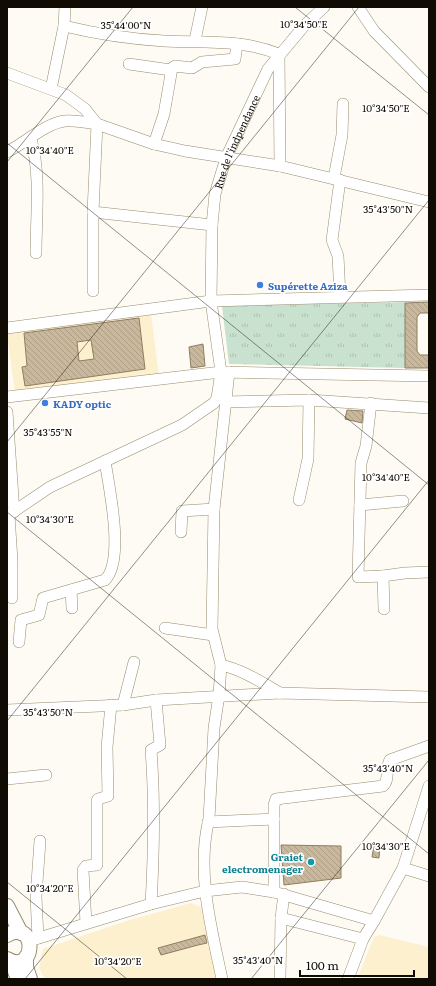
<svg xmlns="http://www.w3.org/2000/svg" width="436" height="986" font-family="Literata,serif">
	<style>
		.built { fill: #fcf0cf }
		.park { fill: url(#park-tufts) }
		.building { fill: url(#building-back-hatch); stroke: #8f7d61; fill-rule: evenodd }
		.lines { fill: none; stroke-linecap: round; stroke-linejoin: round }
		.minor-casing { stroke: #988c6d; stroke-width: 12 }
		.major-casing { stroke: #988c6d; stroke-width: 16 }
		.minor { stroke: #fff; stroke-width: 11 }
		.major { stroke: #fff; stroke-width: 14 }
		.ticks { fill: none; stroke: #100c03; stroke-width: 1; stroke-opacity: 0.45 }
		.shop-dot { fill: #3f7fe0; stroke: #fff; stroke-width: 1.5 }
		.culture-dot { fill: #0f9aa8; stroke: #fff; stroke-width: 1.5 }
		.labels { text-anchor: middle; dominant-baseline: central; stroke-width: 3.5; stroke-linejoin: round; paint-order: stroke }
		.street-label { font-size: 10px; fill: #100c03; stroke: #fff }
		.shop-label { font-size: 10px; font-weight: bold; fill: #366cbe; stroke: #fff; text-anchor: start }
		.culture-label { font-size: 10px; font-weight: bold; fill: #0d838f; stroke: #fff; text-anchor: end }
		.ticks-label { font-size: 10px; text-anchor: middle; fill: #100c03; stroke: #fff; stroke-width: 3.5; stroke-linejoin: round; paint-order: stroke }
	</style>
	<defs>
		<pattern id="park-tufts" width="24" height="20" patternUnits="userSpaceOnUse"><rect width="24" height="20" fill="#c9e2d0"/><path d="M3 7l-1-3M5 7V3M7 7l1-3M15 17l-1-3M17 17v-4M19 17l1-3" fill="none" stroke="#acc1b1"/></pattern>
		<pattern id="building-back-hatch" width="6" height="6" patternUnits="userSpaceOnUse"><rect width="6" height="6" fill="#cab89d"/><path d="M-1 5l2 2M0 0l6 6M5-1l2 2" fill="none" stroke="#ac9d86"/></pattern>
	</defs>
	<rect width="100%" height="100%" fill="#fdfbf4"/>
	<path class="built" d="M150 305 160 384 16 402 7 333Z
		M191 903 204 908 218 979H45L39 968 43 949 126 921Z
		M379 935 429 947V979H357L374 937Z"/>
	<path class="park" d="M405 302V368L229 364 222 306Z"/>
	<path class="building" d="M429 302V313H420L417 317V351L420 355H429V368H405V303Z
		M139 318 145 369 25 386 22 367 27 366 24 333ZM91 340 94 359 79 361 77 342Z
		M203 344 205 366 191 368 189 347Z
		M347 410 363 411 362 423 345 419Z
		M281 845 341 846V878L284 885Z
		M374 845H380L379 858 372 857Z
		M205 935 207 943 198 945 161 955 158 948Z"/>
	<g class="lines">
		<g class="minor-casing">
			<g id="minor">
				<path d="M358 7 374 31 429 87"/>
				<path d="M64 26C97 34 130 39 164 41 204 43 242 39 279 54L280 166"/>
				<path d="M195 40 202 7"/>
				<path d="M129 64 171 70"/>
				<path d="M7 73 66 95 85 109 97 124 154 144 185 151 280 166 429 202"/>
				<path d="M51 89 64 26 65 7"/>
				<path d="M31 139C41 175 36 216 36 253"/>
				<path d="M154 144 164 114 172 68 175 66 192 68 202 62 235 59 237 44"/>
				<path d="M7 152C25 143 46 123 65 121 75 120 87 123 97 124L93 212 212 225"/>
				<path d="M334 178 342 135 343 104"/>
				<path d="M340 180 332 240 338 256 340 296"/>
				<path d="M93 291V212"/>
				<path d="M7 328 211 301 429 295"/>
				<path d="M7 397 221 372 429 376"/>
				<path d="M225 402 309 400 429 408"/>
				<path d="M371 403 366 446 361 463 358 577 383 576"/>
				<path d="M7 412 14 512"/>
				<path d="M299 500 308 459 309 400"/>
				<path d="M360 505 403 501"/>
				<path d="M9 515 12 561V598"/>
				<path id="s1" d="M7 516 50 487 182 425 214 403 217 398 221 372 211 301 212 225 215 194 226 158 268 69 304 26 324 7"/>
				<path d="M181 532 182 511 214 509"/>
				<path d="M71 590 72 608"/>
				<path d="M384 609 383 576 405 573 429 572"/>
				<path d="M165 628 213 635"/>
				<path d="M19 642 21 620 39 615 43 598 105 580C125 560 109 487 105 461"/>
				<path d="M221 665C243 670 261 682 280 693"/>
				<path d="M123 705 134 662"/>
				<path d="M7 710 123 705 156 700 280 693 429 697"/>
				<path d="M7 779 46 775"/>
				<path d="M208 822 274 819"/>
				<path d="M403 868 429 876"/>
				<path d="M274 892V805L276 799 383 786C390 780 385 768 390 760L429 746"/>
				<path d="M284 894 281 918 363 939"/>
				<path d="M151 904C154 852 155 802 151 750L160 745 156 700"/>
				<path d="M374 921 403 868 429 786"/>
				<path d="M86 923 83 870 86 866 97 865V801L98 799 108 796 107 747 111 705"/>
				<path d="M38 938 36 897 40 841"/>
				<path d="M29 941 151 904 205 891 242 887 274 892 374 921 363 939 348 979"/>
				<path d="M222 979C211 927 196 871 209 819L214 728 219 695 221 665 212 629 214 509 229 372"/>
				<path d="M280 979 281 918"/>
			</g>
		</g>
		<g class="major-casing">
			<path id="major" d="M7 906 21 933
				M7 935C38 918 36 976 7 959
				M26 957V967L30 979
				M11 961 18 979"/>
		</g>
		<use href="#minor" class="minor"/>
		<use href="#major" class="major"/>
	</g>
	<path class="ticks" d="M295 7 429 115M7 143 429 485M7 162 133 7M7 442 359 7M7 512 429 854M7 721 429 200M7 882 127 979M25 979 429 480M251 979 429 760"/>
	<g class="shop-dot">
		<circle cx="260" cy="285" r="4"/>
		<circle cx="45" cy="403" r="4"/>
	</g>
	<circle class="culture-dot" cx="311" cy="862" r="4"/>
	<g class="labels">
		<g class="street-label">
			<text stroke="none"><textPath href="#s1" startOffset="504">Rue de l'indpendance</textPath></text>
		</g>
		<g class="shop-label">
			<text x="268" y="285">Supérette Aziza</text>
			<text x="53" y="403">KADY optic</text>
		</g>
		<g class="culture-label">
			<text x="303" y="856">Graiet<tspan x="303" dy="12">electromenager</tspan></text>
		</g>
	</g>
	<g class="ticks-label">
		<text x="304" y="28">10°34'50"E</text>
		<text x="126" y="29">35°44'00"N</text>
		<text x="386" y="112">10°34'50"E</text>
		<text x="50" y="154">10°34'40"E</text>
		<text x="388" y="213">35°43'50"N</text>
		<text x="48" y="436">35°43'55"N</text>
		<text x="386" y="481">10°34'40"E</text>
		<text x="50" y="523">10°34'30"E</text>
		<text x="48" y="716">35°43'50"N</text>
		<text x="388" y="772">35°43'40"N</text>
		<text x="386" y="850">10°34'30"E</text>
		<text x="50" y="892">10°34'20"E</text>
		<text x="258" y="964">35°43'40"N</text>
		<text x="118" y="965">10°34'20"E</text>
	</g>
	<rect width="436" height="986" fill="none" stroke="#100c03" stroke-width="16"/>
	<path d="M300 970v6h114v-6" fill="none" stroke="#100c03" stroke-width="2"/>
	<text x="306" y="970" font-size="12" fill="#100c03" stroke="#ffffff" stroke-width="3" paint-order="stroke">100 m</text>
</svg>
